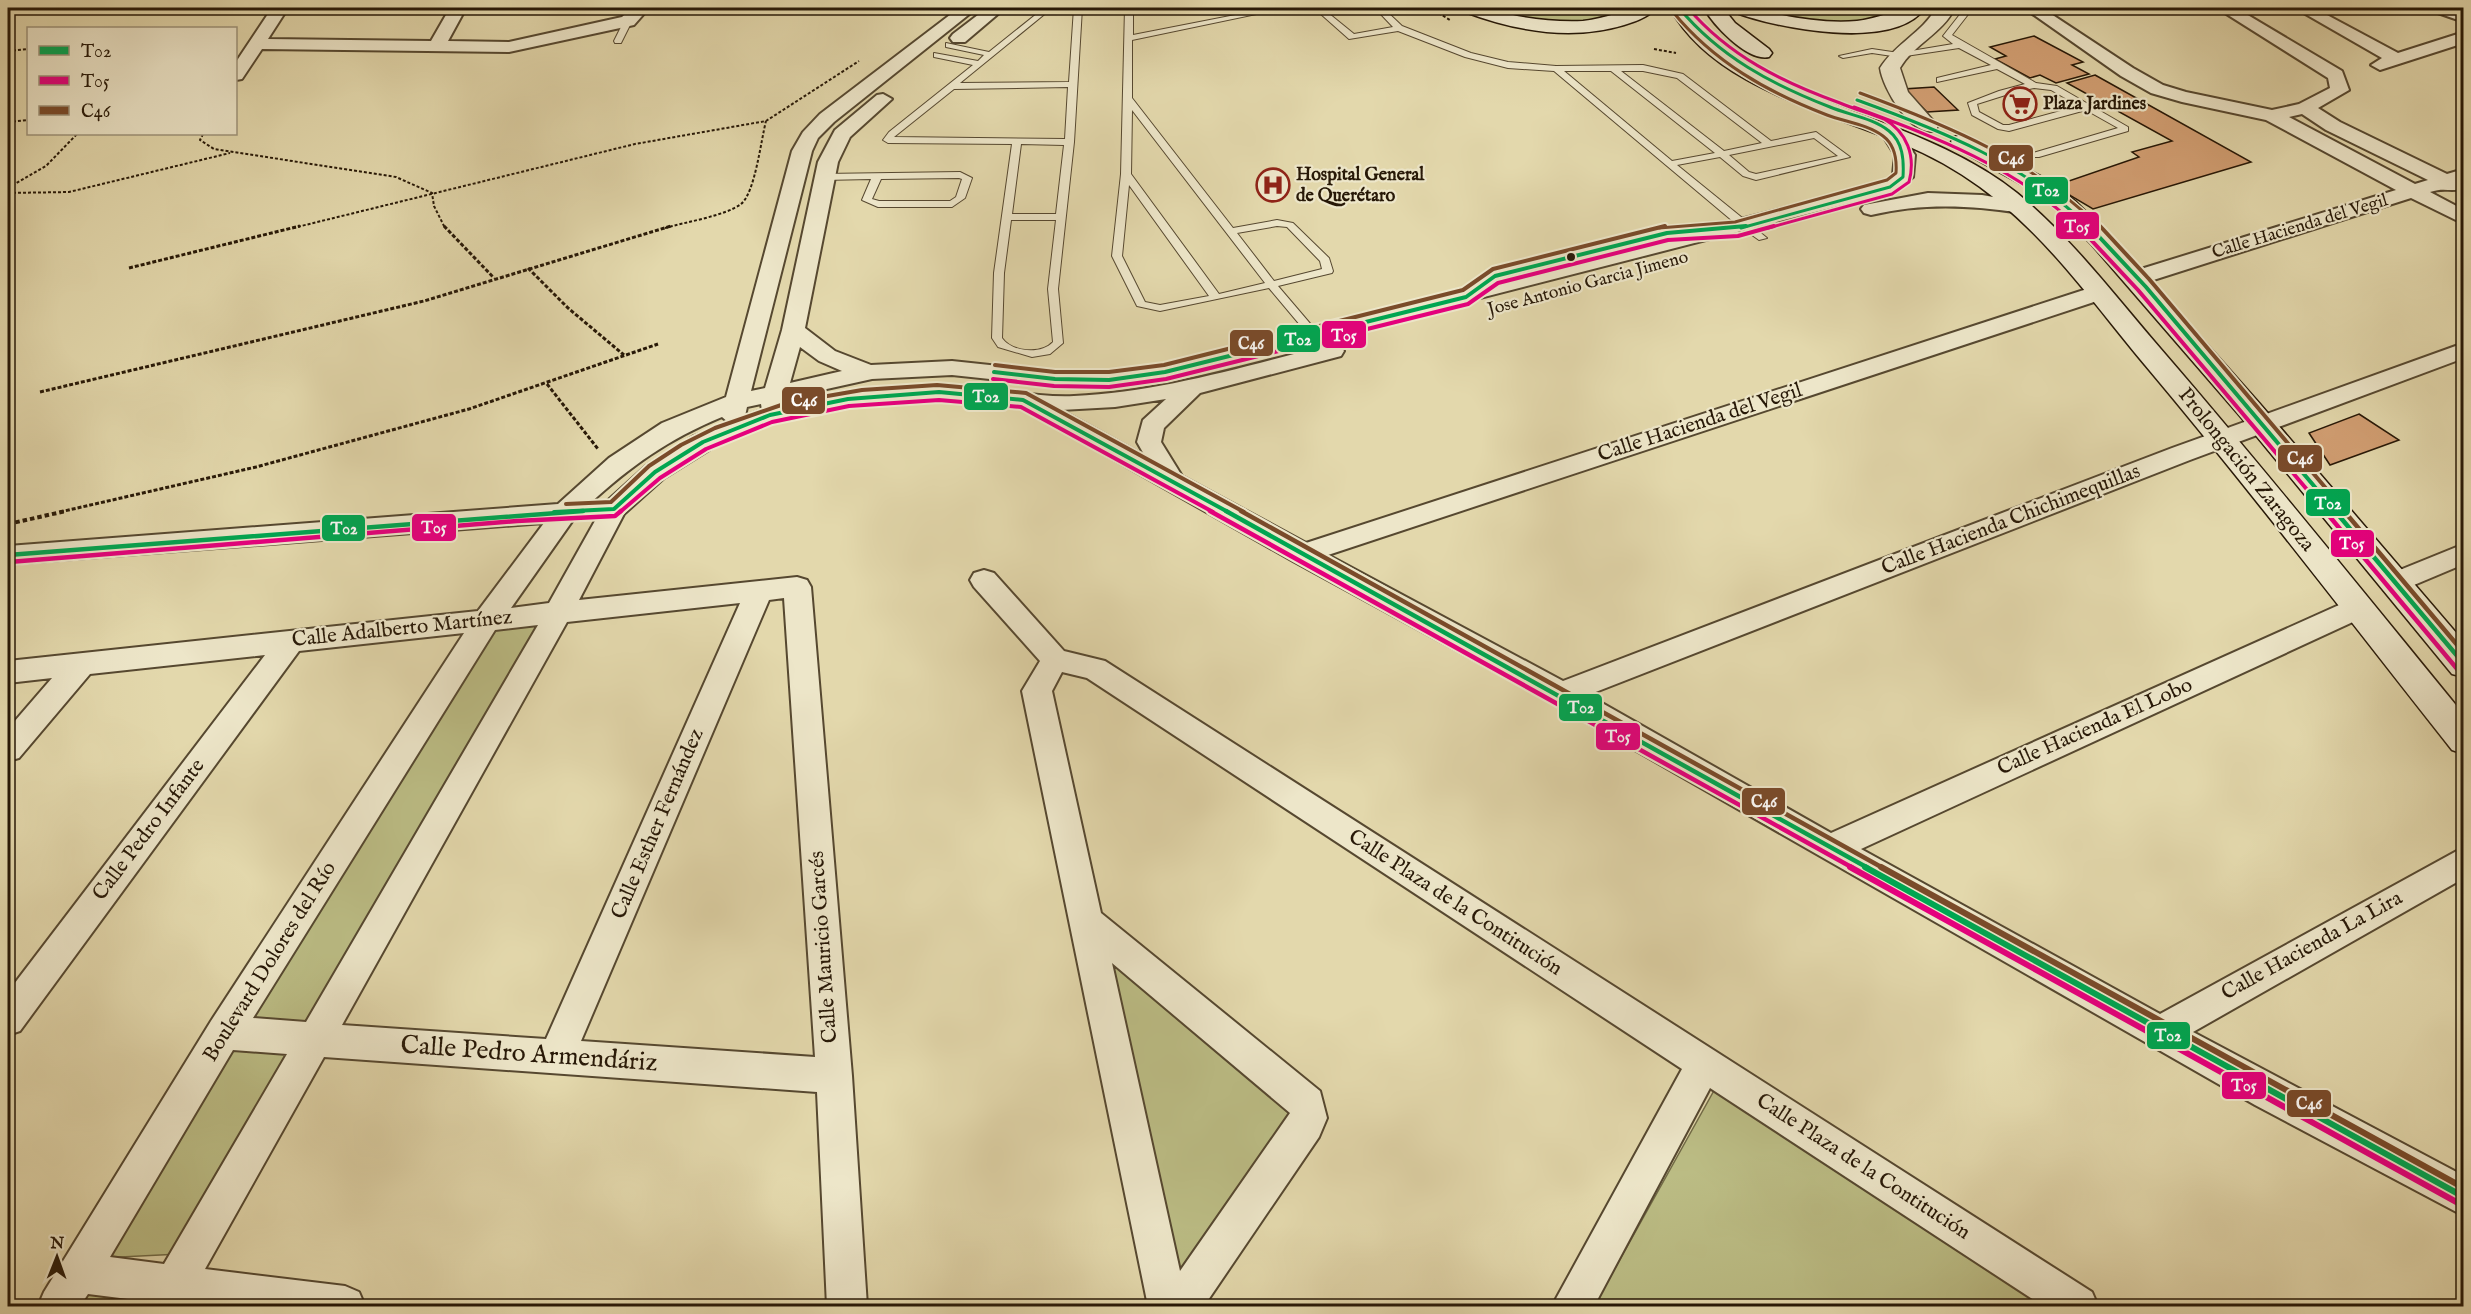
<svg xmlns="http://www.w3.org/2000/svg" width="2471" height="1314" font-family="'IM FELL English',serif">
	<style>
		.green { fill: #bbbc84; stroke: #716a46; stroke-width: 1.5 }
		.building { fill: #d29f73; stroke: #271807; stroke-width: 1.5 }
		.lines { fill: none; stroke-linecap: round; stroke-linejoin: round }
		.service-casing { stroke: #564830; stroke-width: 2 }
		.minor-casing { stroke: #564830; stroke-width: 4 }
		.tertiary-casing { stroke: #564830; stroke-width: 3 }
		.secondary-casing { stroke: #271807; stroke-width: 3 }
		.path-far2 { stroke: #271807; stroke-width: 2; stroke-dasharray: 3 2; stroke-linecap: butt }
		.path-far1 { stroke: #271807; stroke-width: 3; stroke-dasharray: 4 2; stroke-linecap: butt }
		.path { stroke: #271807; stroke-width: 4; stroke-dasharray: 4.5 3; stroke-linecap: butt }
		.service { fill: #ede6c9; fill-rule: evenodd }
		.minor { fill: #ede6c9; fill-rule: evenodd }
		.tertiary { fill: #ede6c9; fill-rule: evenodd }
		.secondary { fill: #ede6c9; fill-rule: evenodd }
		.bus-1-far3-casing { stroke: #ede6c9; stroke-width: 6 }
		.bus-1-far2-casing { stroke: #ede6c9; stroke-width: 8 }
		.bus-1-far1-casing { stroke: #ede6c9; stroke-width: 9 }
		.bus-1-casing { stroke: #ede6c9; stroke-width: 10 }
		.bus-2-far3-casing { stroke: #ede6c9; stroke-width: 6 }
		.bus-2-far2-casing { stroke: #ede6c9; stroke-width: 8 }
		.bus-2-far1-casing { stroke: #ede6c9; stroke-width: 9 }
		.bus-2-casing { stroke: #ede6c9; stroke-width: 10 }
		.bus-3-far3-casing { stroke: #ede6c9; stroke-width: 6 }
		.bus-3-far2-casing { stroke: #ede6c9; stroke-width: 8 }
		.bus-3-far1-casing { stroke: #ede6c9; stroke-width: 9 }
		.bus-3-casing { stroke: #ede6c9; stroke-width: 10 }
		.bus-1-far3 { stroke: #00a651; stroke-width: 3 }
		.bus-1-far2 { stroke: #00a651; stroke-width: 4 }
		.bus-1-far1 { stroke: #00a651; stroke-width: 4.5 }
		.bus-1 { stroke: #00a651; stroke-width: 6 }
		.bus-2-far3 { stroke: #e5007d; stroke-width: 3 }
		.bus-2-far2 { stroke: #e5007d; stroke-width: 4 }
		.bus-2-far1 { stroke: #e5007d; stroke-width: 4.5 }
		.bus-2 { stroke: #e5007d; stroke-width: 6 }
		.bus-3-far3 { stroke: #7a4b2a; stroke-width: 3 }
		.bus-3-far2 { stroke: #7a4b2a; stroke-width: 4 }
		.bus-3-far1 { stroke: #7a4b2a; stroke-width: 4.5 }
		.bus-3 { stroke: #7a4b2a; stroke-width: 6 }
		.bus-dot { fill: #271807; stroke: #ede6c9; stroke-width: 2 }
		.labels { text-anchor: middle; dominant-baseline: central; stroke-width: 4.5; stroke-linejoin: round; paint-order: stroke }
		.far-poi-label { font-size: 18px; font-weight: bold; fill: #271807; stroke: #ede6c9; text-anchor: start }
		.far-street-label { font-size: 18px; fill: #271807; stroke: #ede6c9 }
		.street-label { font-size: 21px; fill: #271807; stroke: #ede6c9 }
		.near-street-label { font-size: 26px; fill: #271807; stroke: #ede6c9 }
		.line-badge { stroke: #ede6c9; stroke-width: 2 }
		.badge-label { font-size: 16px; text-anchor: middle; font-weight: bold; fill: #fff }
	</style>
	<rect width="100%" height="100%" fill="#e3d8ac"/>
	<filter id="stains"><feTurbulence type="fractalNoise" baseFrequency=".00333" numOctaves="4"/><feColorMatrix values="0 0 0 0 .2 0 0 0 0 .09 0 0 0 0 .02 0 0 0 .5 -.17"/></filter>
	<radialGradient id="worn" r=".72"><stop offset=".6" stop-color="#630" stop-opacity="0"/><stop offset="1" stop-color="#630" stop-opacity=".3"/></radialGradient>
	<path class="green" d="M1487 8H1636C1593 30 1530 27 1487 8Z
		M1747 8H1907C1871 35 1787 22 1747 8Z
		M543 621 311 1023 243 1022 494 626Z
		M1087 922 1309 1118 1180 1306H1168Z
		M229 1048 297 1049 180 1254 101 1258Z
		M1721 1078 2078 1306H1594Z
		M160 1286 148 1306H73L84 1288Z"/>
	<path class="building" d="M2034 36 2083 62 2072 65 2089 74 2056 83 2040 75 2030 78 1995 59 2006 56 1990 47Z
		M2095 75 2251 162 2093 209 2071 196 2063 189V183L2139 157 2132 152 2172 141 2067 83Z
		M1934 87 1958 110 1927 112 1904 89Z
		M2359 414 2399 440 2330 465 2309 433Z"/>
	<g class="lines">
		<g class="service-casing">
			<path id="service" d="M1044 8H1052L960 83 1069 82 1074 8H1082L1074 142 1058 289 1063 343 1050 354 1032 357 998 347 992 338 994 273 1012 144 888 143 883 140 889 132 973 65 934 57V53L978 61 984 55 946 47V43L989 52ZM1068 87 1065 139 894 137 954 89ZM1021 144 1064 145 1056 214H1012ZM1011 220H1056L1048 289 1053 342C1041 355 1012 352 1002 338L1004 273Z
				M1125 8H1133V35L1271 8H1285L1132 40V98L1233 228 1277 220 1293 223 1329 258 1333 271 1332 273 1278 286 1319 334V338H1311L1269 288 1160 311 1137 306 1112 256 1121 174ZM1132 110 1265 283 1219 294 1131 174ZM1129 185 1209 296 1160 305 1145 302 1122 256ZM1277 226 1287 227 1320 261 1322 269 1274 281 1237 233Z
				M1314 8H1322L1354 34 1393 27 1375 8H1383L1402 26 1471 53 1508 62 1556 66 1643 65 1683 74 1771 141 1816 132 1850 157 1756 180 1743 176 1720 157 1677 165 1767 238 1759 240 1735 223 1554 71 1508 68 1465 57 1398 31 1349 39ZM1564 71H1611L1715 153 1672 161ZM1621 71H1643L1677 78 1762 143 1724 151ZM1814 138 1838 156 1756 174 1749 172 1729 155Z
				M1965 8H1973L1952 35 2036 83 2057 86 2128 127V131L2039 157H2033V153L2118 128 2086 110 2009 131 1998 129 1972 115 1968 103 1999 91 2025 84 1997 69 1937 82V78L1991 65 1959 48 1899 57 1872 53 1843 58 1839 56 1872 49 1899 53 1953 44 1943 36ZM2034 88 2051 90 2079 106 2009 125H2003L1979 112 1977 104 2015 92Z
				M625 19 632 21 621 43H615L614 41Z
				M960 172 972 178 965 198 952 207H878L862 200 871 179 823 180 818 177 823 174ZM959 178 962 179 956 197 950 201H879L872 199 881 179Z
				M1710 227 1713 228V232L1667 236 1499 278 1472 297H1464L1463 295 1491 274 1667 230Z"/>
		</g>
		<g class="minor-casing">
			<path id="minor" d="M272 8H288L268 39 431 41 450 8H466L448 41 509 42 622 17 632 8H649L634 25 509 52 262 49 242 79 236 80V62Z
				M959 8H977L834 122 818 138 812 151 751 391 765 388 782 330 818 162 835 130 877 95 883 94 892 99 850 137 838 162 805 328 835 351 871 365 952 361 1055 372 1109 373 1165 365 1883 183 1893 175 1895 155 1880 131 1882 127H1896L1915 155 1913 177 1897 191 1165 379 1109 387 1055 386 952 375 872 379 786 398 785 404C835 394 886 385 938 385 983 384 1029 398 1074 396 1162 392 1248 365 1333 344L1341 346 1344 351 1341 356 1200 393 1164 428 1161 442 1182 476 1306 543 2090 288H2106L2109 293 2106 298 1328 555 1563 681 2172 448 2464 343V358L2190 460 1588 695 1831 833 2348 601 2358 598 2368 601 2372 608 2368 615 1861 849 2160 1014 2464 847V878L2193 1032 2464 1176V1216L2255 1105 1551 702 1293 561 1021 407 939 399 848 406 776 421 712 448 664 478 624 514 579 600 797 577 807 580 811 587 852 1076 867 1306H827L817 1092 324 1057 205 1269 345 1286 359 1292 365 1306H142L144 1301 88 1294 80 1306H38L44 1292 211 1021 464 633 299 651 20 1031 8 1035V992L265 655 90 674 19 758 8 761V729L52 678 8 683V661L478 611 544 523 8 564V546L558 504 609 458 662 423 726 397 792 151 803 132 820 114ZM800 347 819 361 842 371 790 383ZM1166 399 1143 420 1137 442 1145 456 1061 410 1115 407ZM761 404 762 410 745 416 747 407ZM722 417 729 423 694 436 646 466 605 503 549 603 511 608 573 520 588 517 592 511 588 505C632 465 667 440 722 417ZM784 598 815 1057 581 1041 769 600ZM740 603 546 1039 342 1025 567 622ZM538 625 306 1022 253 1018 495 630ZM233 1050 287 1054 164 1264 110 1257Z
				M987 8H1005L965 42H953L950 38 953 34Z
				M2024 8H2042L2133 68 2163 85 2186 92 2272 110 2299 104 2330 88 2328 78 2217 8H2236L2342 71 2349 90 2318 108 2340 122 2447 174 2464 169 2461 189C2449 192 2445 187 2430 192L2464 210V224L2411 198 2144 283H2128L2125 278 2128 273 2396 190 2266 120 2182 102 2151 93 2121 76ZM2302 114 2326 130 2428 180 2415 184 2289 117Z
				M2295 8H2314L2398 53 2464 32V43L2380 70 2371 65 2382 58Z
				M2433 8H2455L2464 11V22L2435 12Z
				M1928 193 1982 195 2028 203 2031 207 2028 211 2021 213C1969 205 1922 203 1871 215L1864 213 1861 209 1864 205Z
				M2464 544V564L2395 593 2385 590 2381 583 2385 576Z
				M984 570 994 573 1064 651 1105 661 2092 1292 2098 1306H2043L1710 1088 1594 1306H1552L1682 1069 1087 678 1062 672 1052 691 1101 913 1320 1091 1327 1118 1319 1137 1204 1306H1148L1022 691 1040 661 974 587 970 580 974 573ZM1112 963 1290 1113 1180 1271Z"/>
		</g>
		<g class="tertiary-casing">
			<path id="tertiary" d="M1936 8H1955C1942 34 1914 44 1900 68L1908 92 1938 126 1935 131C1911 137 1883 89 1880 68 1895 44 1923 32 1936 8Z"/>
		</g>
		<g class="secondary-casing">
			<path id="secondary" d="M1462 8C1482 6 1498 12 1517 16 1539 20 1561 22 1583 21 1609 19 1630 5 1656 8 1649 17 1634 22 1624 25 1571 41 1516 31 1465 12Z
				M1670 8H1689C1772 110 1916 112 2017 193 2073 239 2118 300 2166 355 2267 472 2365 594 2464 715V754L2452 750C2350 621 2251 491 2145 365 2098 309 2055 247 1998 201 1975 182 1950 166 1923 153 1842 114 1716 93 1670 8Z
				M1704 8H1723L1735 23 1769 49 1772 53 1769 57C1748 62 1713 25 1704 8Z
				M1731 8C1750 6 1764 11 1782 15 1806 20 1832 23 1857 21 1881 19 1901 5 1925 8 1894 52 1775 28 1734 12Z
				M1962 135 2046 179 2076 202 2110 235 2260 404 2464 642V677L2452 674 2240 416 2092 245 2060 212 2030 189 1954 147 1951 142 1954 137Z"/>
		</g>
		<path class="path-far2" d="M1430 8 1450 20
			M1654 49 1676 53
			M8 51 28 49
			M8 122 28 120
			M203 134 200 140 214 149 396 177 432 193 434 206 445 228
			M8 188 46 166 77 134
			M8 193 69 192 230 153
			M293 228 635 144 766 121 859 61
			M665 228C685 222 725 216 741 204 755 193 761 140 766 121"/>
		<path class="path-far1" d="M444 226 494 278
			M129 268 300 226
			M528 268 568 308 624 355
			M547 384 598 449
			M40 392 424 301 671 226
			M60 512 256 467 469 409 658 344"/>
		<path class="path" d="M8 524 66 511"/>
		<use href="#service" class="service"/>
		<use href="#minor" class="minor"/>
		<use href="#tertiary" class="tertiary"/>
		<use href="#secondary" class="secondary"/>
		<g class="bus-1-far3-casing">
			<path id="bus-1-far3" d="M1679 8C1720 57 1771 84 1830 107 1849 115 1873 118 1889 131 1903 142 1904 160 1903 177L1890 187 1741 228
				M1857 100C1942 131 2024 163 2090 228"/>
		</g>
		<g class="bus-1-far2-casing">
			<path id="bus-1-far2" d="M2089 226 2146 287 2336 512
				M994 372 1055 379 1109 380 1165 372 1466 297 1495 276 1667 233 1746 226
				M554 512 614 509 655 472 703 442 770 415 848 399 939 392 1023 400 1228 512"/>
		</g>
		<g class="bus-1-far1-casing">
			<path id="bus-1-far1" d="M1226 511 1868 868
				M2335 511 2464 664
				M8 555 583 511"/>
		</g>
		<g class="bus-1-casing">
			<path id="bus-1" d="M1865 867 2464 1197"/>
		</g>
		<g class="bus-2-far3-casing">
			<path id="bus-2-far3" d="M1688 8C1729 56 1782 82 1840 103 1854 109 1869 113 1884 119 1907 132 1916 156 1909 182L1892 194 1768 228
				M1854 107C1935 137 2016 167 2079 228"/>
		</g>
		<g class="bus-2-far2-casing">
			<path id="bus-2-far2" d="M2078 226 2138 290 2326 512
				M993 379 1054 386 1109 387 1166 379 1468 304 1498 283 1668 240 1738 236 1774 226
				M620 512 660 478 706 449 772 422 849 406 939 400 1021 407 1213 512"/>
		</g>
		<g class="bus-2-far1-casing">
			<path id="bus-2-far1" d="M1210 511 1853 868
				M2325 511 2458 670
				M9 562 517 521 615 516 621 511"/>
		</g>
		<g class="bus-2-casing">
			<path id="bus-2" d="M1850 867 2460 1204"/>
		</g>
		<g class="bus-3-far3-casing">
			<path id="bus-3-far3" d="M1860 93C1949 126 2032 160 2101 228
				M1659 228 1735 222 1887 180 1896 173C1897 159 1895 145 1883 136 1867 124 1845 122 1827 115 1767 92 1714 62 1673 12"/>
		</g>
		<g class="bus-3-far2-casing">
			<path id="bus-3-far2" d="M2100 226 2149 279 2346 512
				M995 365 1055 372H1109L1164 365 1463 290 1493 269 1665 226
				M566 504 611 502 649 466 681 445 715 428 787 403 862 390 937 385 1026 393 1244 512"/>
		</g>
		<g class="bus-3-far1-casing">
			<path id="bus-3-far1" d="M1241 511 1883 868
				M2344 511 2464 653"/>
		</g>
		<g class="bus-3-casing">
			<path id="bus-3" d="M1881 867 2464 1188"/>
		</g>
		<use href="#bus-1-far3" class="bus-1-far3"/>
		<use href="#bus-1-far2" class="bus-1-far2"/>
		<use href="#bus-1-far1" class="bus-1-far1"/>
		<use href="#bus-1" class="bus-1"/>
		<use href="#bus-2-far3" class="bus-2-far3"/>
		<use href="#bus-2-far2" class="bus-2-far2"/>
		<use href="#bus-2-far1" class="bus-2-far1"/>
		<use href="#bus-2" class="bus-2"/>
		<use href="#bus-3-far3" class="bus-3-far3"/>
		<use href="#bus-3-far2" class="bus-3-far2"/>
		<use href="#bus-3-far1" class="bus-3-far1"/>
		<use href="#bus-3" class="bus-3"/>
	</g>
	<defs>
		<g id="supermarket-ring" transform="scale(1.725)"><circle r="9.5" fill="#ede6c9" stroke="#8f2418" stroke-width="1.5"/><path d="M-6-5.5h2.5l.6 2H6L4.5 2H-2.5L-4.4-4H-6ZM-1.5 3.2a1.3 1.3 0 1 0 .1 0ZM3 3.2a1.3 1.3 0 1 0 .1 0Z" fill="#8f2418"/></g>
		<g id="hospital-ring" transform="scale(1.725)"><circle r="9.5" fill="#ede6c9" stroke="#8f2418" stroke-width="1.5"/><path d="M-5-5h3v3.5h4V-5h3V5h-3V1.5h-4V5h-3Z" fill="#8f2418"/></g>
	</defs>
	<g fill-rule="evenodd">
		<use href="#supermarket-ring" x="2020" y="104"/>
		<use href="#hospital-ring" x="1273" y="185"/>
	</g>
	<circle class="bus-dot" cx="1571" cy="257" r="5"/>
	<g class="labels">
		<g class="far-poi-label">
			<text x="2043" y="104">Plaza Jardines</text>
			<text x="1296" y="175">Hospital General<tspan x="1296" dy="21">de Querétaro</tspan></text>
		</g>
		<g class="far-street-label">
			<text transform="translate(2300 227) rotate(-17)">Calle Hacienda del Vegil</text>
			<text transform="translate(1588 284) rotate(-15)">Jose Antonio Garcia Jimeno</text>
		</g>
		<g class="street-label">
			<text transform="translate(1700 423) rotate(-18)">Calle Hacienda del Vegil</text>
			<text transform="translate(2246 470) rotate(51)">Prolongación Zaragoza</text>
			<text transform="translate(2011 520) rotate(-21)">Calle Hacienda Chichimequillas</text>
			<text transform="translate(402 629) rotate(-6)">Calle Adalberto Martínez</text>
			<text transform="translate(2095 727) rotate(-24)">Calle Hacienda El Lobo</text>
			<text transform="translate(658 824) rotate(-67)">Calle Esther Fernández</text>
			<text transform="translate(149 830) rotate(-53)">Calle Pedro Infante</text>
			<text transform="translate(1455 903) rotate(33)">Calle Plaza de la Contitución</text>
			<text transform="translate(2312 946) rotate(-29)">Calle Hacienda La Lira</text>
			<text transform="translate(824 947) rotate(-94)">Calle Mauricio Garcés</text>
			<text transform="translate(270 962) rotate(-58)">Boulevard Dolores del Río</text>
			<text transform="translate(1863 1167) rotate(33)">Calle Plaza de la Contitución</text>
		</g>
		<g class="near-street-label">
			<text transform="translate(529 1054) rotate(4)">Calle Pedro Armendáriz</text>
		</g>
	</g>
	<g class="line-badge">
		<rect x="1988" y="144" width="46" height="28" rx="6" fill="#7a4b2a"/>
		<rect x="2024" y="176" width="45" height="29" rx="6" fill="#00a651"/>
		<rect x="2055" y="211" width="45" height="29" rx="6" fill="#e5007d"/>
		<rect x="1321" y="320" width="46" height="29" rx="6" fill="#e5007d"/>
		<rect x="1276" y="324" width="45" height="29" rx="6" fill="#00a651"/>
		<rect x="1229" y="329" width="45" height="28" rx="6" fill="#7a4b2a"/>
		<rect x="963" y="382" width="46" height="29" rx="6" fill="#00a651"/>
		<rect x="781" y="386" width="45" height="29" rx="6" fill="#7a4b2a"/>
		<rect x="2277" y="444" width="46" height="29" rx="6" fill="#7a4b2a"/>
		<rect x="2305" y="488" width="46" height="29" rx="6" fill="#00a651"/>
		<rect x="411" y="513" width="46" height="29" rx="6" fill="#e5007d"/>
		<rect x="321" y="514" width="45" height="28" rx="6" fill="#00a651"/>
		<rect x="2330" y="529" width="45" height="29" rx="6" fill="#e5007d"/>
		<rect x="1558" y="693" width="45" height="29" rx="6" fill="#00a651"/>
		<rect x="1595" y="722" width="46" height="29" rx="6" fill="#e5007d"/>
		<rect x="1741" y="787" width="45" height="29" rx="6" fill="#7a4b2a"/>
		<rect x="2146" y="1021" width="45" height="29" rx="6" fill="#00a651"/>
		<rect x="2221" y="1071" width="46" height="29" rx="6" fill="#e5007d"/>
		<rect x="2286" y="1089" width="46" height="29" rx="6" fill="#7a4b2a"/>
	</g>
	<g class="badge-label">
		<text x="2011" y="164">C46</text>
		<text x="2046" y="196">T02</text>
		<text x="2077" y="232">T05</text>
		<text x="1344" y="341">T05</text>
		<text x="1298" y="345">T02</text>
		<text x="1251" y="349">C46</text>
		<text x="986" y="402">T02</text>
		<text x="804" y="406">C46</text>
		<text x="2300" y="464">C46</text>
		<text x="2328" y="509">T02</text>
		<text x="434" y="533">T05</text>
		<text x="344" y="534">T02</text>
		<text x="2352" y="549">T05</text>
		<text x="1581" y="713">T02</text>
		<text x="1618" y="742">T05</text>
		<text x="1764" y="807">C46</text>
		<text x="2168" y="1041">T02</text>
		<text x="2244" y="1091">T05</text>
		<text x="2309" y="1109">C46</text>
	</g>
	<rect width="2471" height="1314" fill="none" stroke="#e3d8ac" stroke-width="30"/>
	<rect x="9" y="9" width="2453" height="1296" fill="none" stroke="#271807" stroke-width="3"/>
	<rect x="15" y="15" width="2441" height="1284" fill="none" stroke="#271807" stroke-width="1.5"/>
	<rect x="27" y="27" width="210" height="108" fill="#ede6c9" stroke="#9e947b" stroke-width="1.5"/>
	<rect x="39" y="46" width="30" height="9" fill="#00a651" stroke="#9e947b" stroke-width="1.5"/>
	<text x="81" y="57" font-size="18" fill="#271807">T02</text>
	<rect x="39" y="76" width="30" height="9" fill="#e5007d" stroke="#9e947b" stroke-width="1.5"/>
	<text x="81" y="87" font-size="18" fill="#271807">T05</text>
	<rect x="39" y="106" width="30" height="9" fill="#7a4b2a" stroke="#9e947b" stroke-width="1.5"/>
	<text x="81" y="117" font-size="18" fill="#271807">C46</text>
	<g transform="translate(57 1257) rotate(1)" stroke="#ede6c9" stroke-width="4.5" paint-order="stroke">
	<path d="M0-4.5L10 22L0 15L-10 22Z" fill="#271807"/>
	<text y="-9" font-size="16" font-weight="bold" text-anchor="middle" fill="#271807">N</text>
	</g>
	<rect width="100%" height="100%" filter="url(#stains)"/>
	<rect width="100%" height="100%" fill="url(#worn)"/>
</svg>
